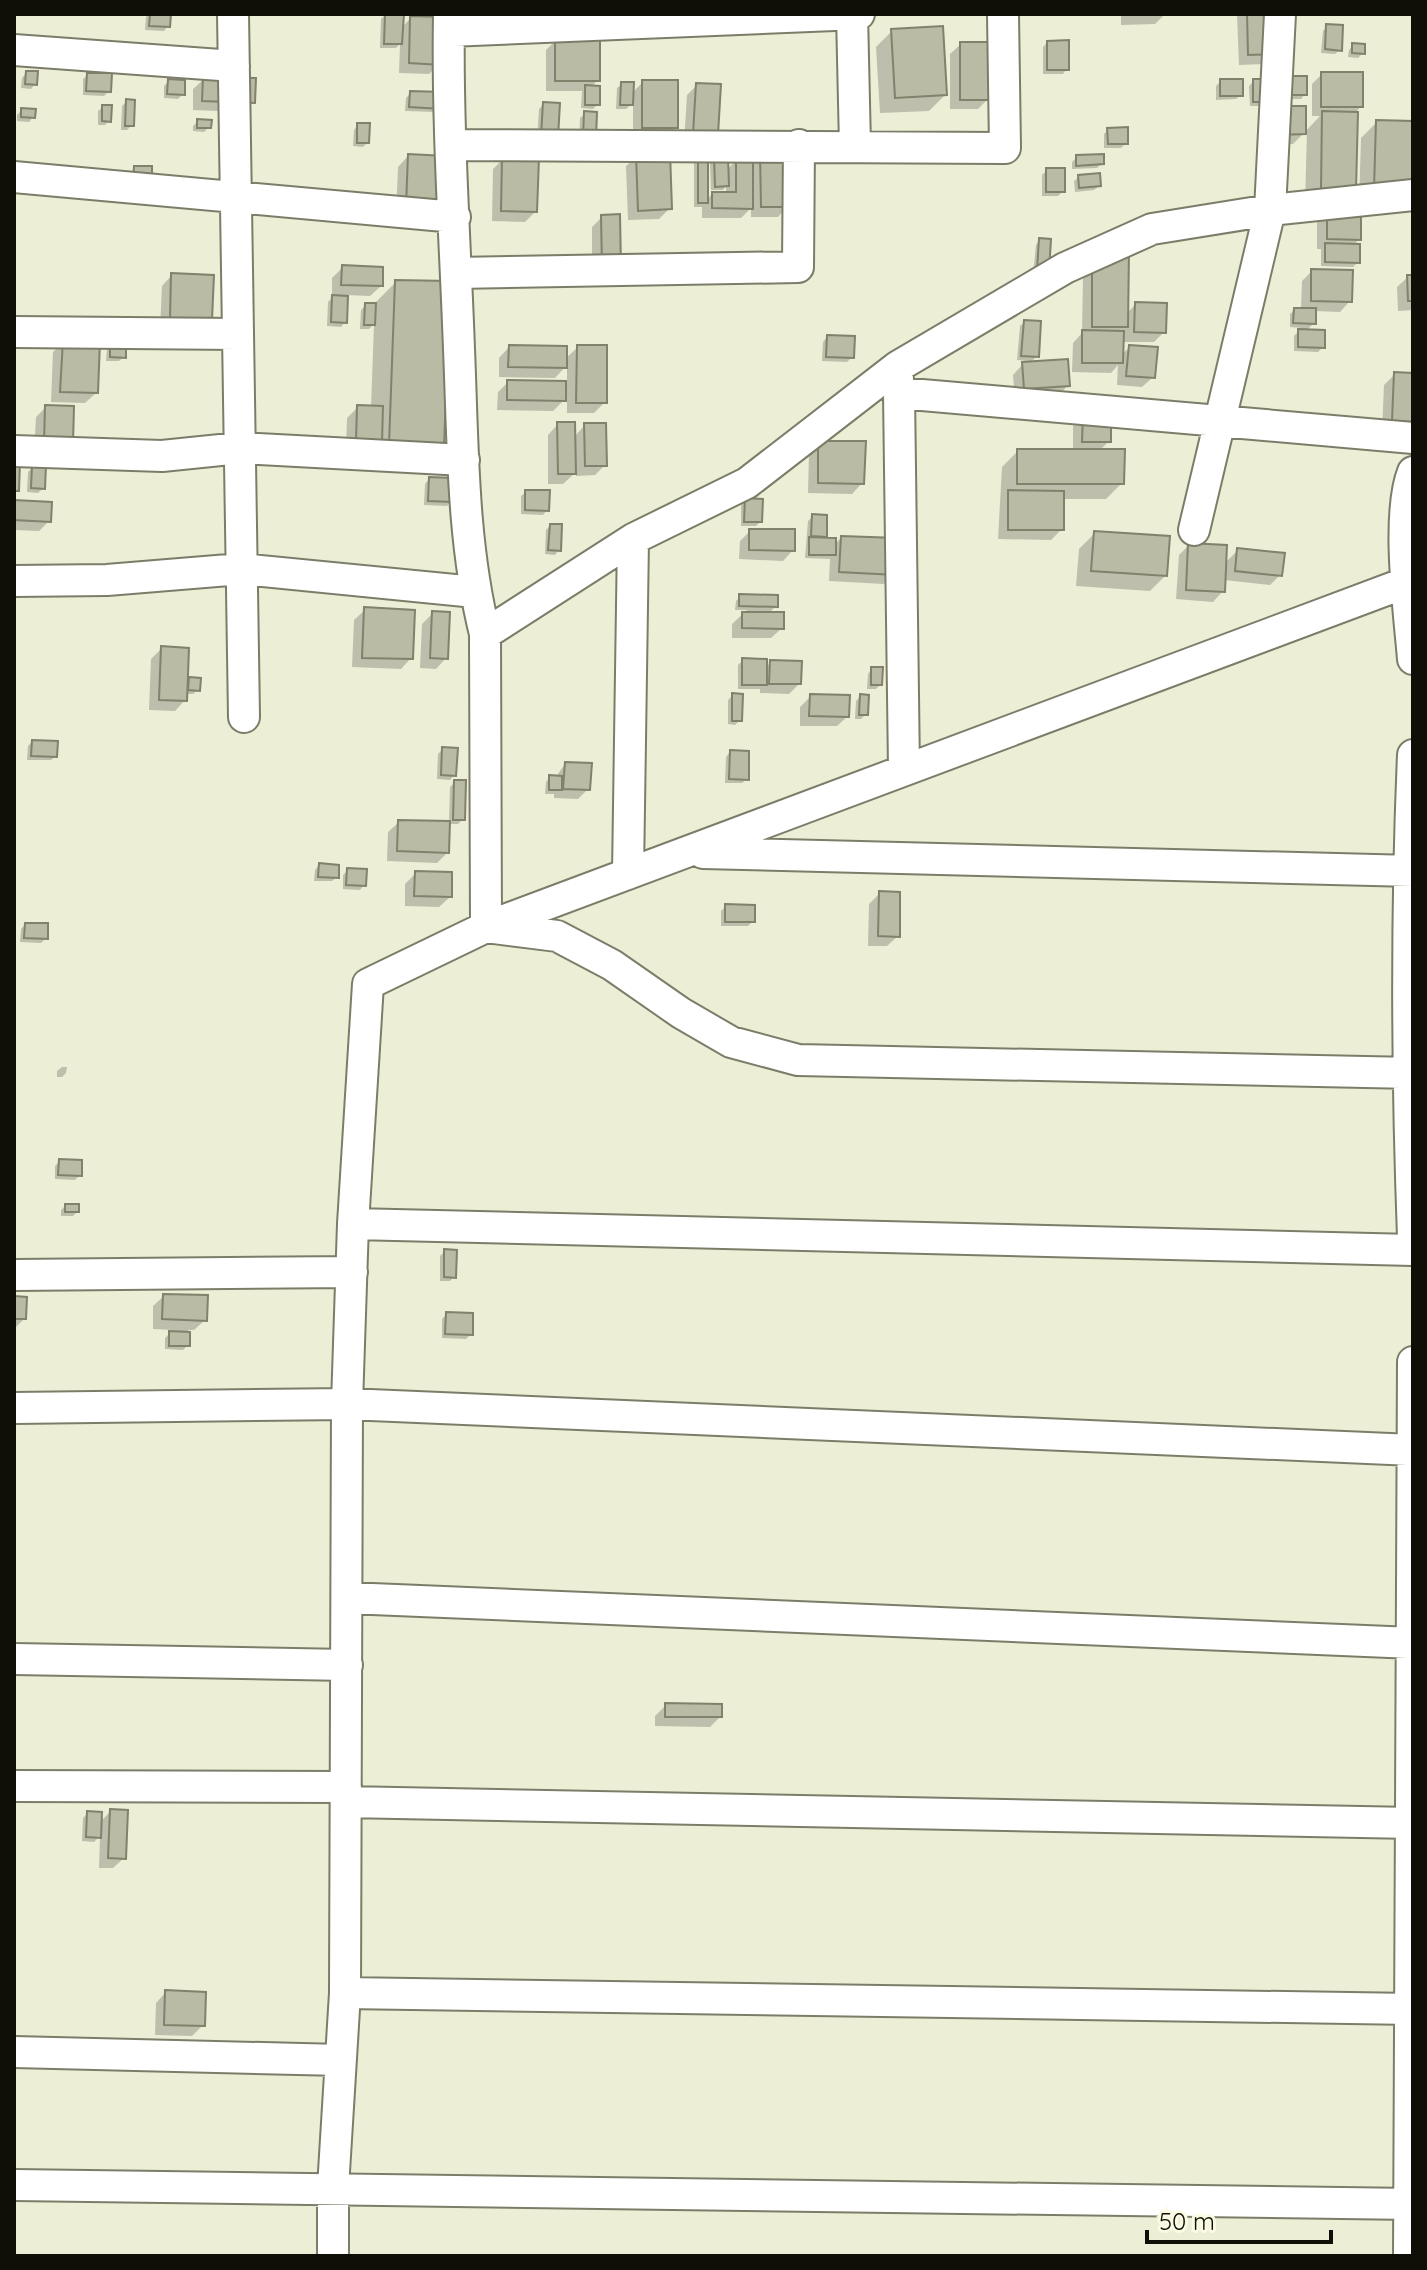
<svg xmlns="http://www.w3.org/2000/svg" width="1427" height="2270" font-family="Quicksand,sans-serif">
	<style>
		.shadow { fill: #0003 }
		.building { fill: #babba4; stroke: #81816c; stroke-width: 2 }
		.lines { fill: none; stroke-linecap: round; stroke-linejoin: round }
		.minor-casing { stroke: #7c7d68; stroke-width: 34 }
		.minor { stroke: #fff; stroke-width: 30 }
	</style>
	<rect width="100%" height="100%" fill="#edeed6"/>
	<path class="shadow" d="M149 14H169L168 26 164 31 145 30 146 17Z
		M386 14 401 28 411 18 439 64 429 74 399 73 400 44 396 48H380L381 19Z
		M931 14H978L931 15Z
		M1121 14H1165L1155 24 1121 25Z
		M1237 14H1273L1264 64 1239 65Z
		M1327 26 1340 50 1335 54 1321 53 1323 31Z
		M892 31 945 95 929 111 880 113 876 47Z
		M556 40 598 80 591 87 598 104 593 109 581 108 582 91H546V50Z
		M1047 43 1067 69 1063 74H1043V47Z
		M961 44 988 99 978 109H950V54Z
		M1353 45 1363 53 1358 58 1348 57 1349 50Z
		M26 73 35 84 31 89 21 88 22 78Z
		M1322 74 1361 106 1356 112 1354 189 1305 204 1307 130 1293 144H1265V118L1304 133 1320 116H1312V84Z
		M88 75 109 91 104 96 83 95V79Z
		M1305 78V94L1301 99H1274Z
		M204 79 253 102 243 112 193 110V89Z
		M169 81 183 94 178 99 164 98V86Z
		M1221 81 1241 95 1236 99 1216 100V86Z
		M1254 81 1265 101 1260 106H1250L1249 86Z
		M643 82 676 127 665 138H633V103L626 109H616L617 88 622 84 631 94Z
		M697 85 716 135 684 143 687 95Z
		M411 93 440 108 436 112 405 111 406 98Z
		M127 101 132 125 127 130H121L122 106Z
		M544 104 551 142 537 141 539 109Z
		M103 107 109 121 105 125H98V111Z
		M22 110 33 117 29 122 17 121V115Z
		M585 114H595L579 142 580 118Z
		M198 121 209 127 204 132 193 131V126Z
		M1377 122 1413 123V167L1359 204 1361 138Z
		M358 125 368 142 363 147 353 146 354 130Z
		M1108 130 1126 143 1121 148H1104V134Z
		M761 154 788 206 778 217H751V208L741 218H702V207H694V162L699 158 706 201 712 194H726V186L723 190H711L710 163 715 158 727 170 737 159 751 164Z
		M408 156 432 217 396 216 398 167Z
		M637 156 670 208 659 219 628 220 626 166Z
		M1077 157 1102 163 1097 168 1072 169V162Z
		M503 159 536 211 525 222 492 221 493 169Z
		M1047 170 1063 191 1058 196H1042V175Z
		M1079 177 1099 186 1094 190 1075 192 1074 181Z
		M1328 211 1359 239 1353 246 1358 262 1353 267 1321 266V249H1317V221Z
		M602 217 619 267 592 278V227Z
		M1040 240 1047 271 1033 275 1036 245Z
		M1093 265 1126 314 1136 304 1164 332 1154 342H1122L1121 355 1130 347 1153 377 1142 387 1117 385 1118 365 1111 373 1072 372 1073 343 1082 333 1083 276Z
		M343 267 381 286 370 296 346 295 345 322 341 327 327 326 328 302 335 295 332 294V278Z
		M1312 271 1350 301 1340 312 1314 311V323L1306 331 1323 347 1318 352 1294 351V336L1302 328 1290 327V314L1295 310H1301L1302 281Z
		M172 275 212 277 160 329 162 286Z
		M1408 277H1413V310L1398 311 1397 287Z
		M396 282 442 446 346 452 347 418 358 407 371 408 374 324 369 329H360L361 310 366 305 375 303Z
		M1025 322 1037 356 1032 361 1017 360 1020 326Z
		M827 337 852 357 847 362 822 361 823 342Z
		M63 342 96 393 85 403 51 402 53 352Z
		M111 345 124 357 119 361H106L107 349Z
		M509 347 565 359 578 347 605 402 594 413H567V397L553 411 497 410 498 392 508 382 567 383V365L555 378 499 377V358Z
		M1023 364 1068 385 1058 396 1015 399 1013 375Z
		M1395 374 1413 375V432L1382 431 1384 385Z
		M46 407 61 453 34 452 36 417Z
		M1083 416 1109 441 1099 451 1122 483 1106 499H1062V529L1051 540 998 539 1002 467 1018 451H1073V426Z
		M558 424 574 437 585 425 605 465 595 475 576 476V472L563 484H548V435Z
		M819 443 862 483 852 494 808 493 809 453Z
		M33 467 43 488 38 493 27 492 28 472Z
		M429 479 451 501 447 506 424 505 425 484Z
		M526 492 547 510 543 515 521 514V496Z
		M746 500 760 522 756 526H741V505Z
		M14 502 49 521 39 531 14 530Z
		M813 516 825 517V540L834 545 841 538 894 574 884 584 829 581 830 559 805 558 808 521Z
		M550 526 559 550 555 555 545 554 546 530Z
		M750 531 793 550 783 561 739 559 740 541Z
		M1095 533 1166 575 1150 591 1076 586 1079 549Z
		M1189 545 1224 564 1238 550 1280 575 1270 585 1224 580 1223 591 1213 602 1176 599 1179 555Z
		M740 597 776 606 768 614 782 628 771 638H732V624L747 610H735L736 601Z
		M365 610 411 658 401 669 352 667 354 620Z
		M433 613 446 658 436 669 420 668 422 624Z
		M162 648 186 683 189 679 198 690 193 694H185V700L175 711 149 710 151 659Z
		M743 660 765 668 771 662 799 684 789 694 760 693V689H738V665Z
		M872 669 880 685 876 689H867L868 674Z
		M733 695 740 720 735 725 728 724V700Z
		M811 696 848 716 837 726H800V707Z
		M861 696 866 714 861 719H855L856 701Z
		M32 742 56 756 51 760H27L28 746Z
		M443 749 454 775 450 780 437 779 438 754Z
		M730 752 747 779 742 783H725L726 757Z
		M565 764 588 789 578 799 554 798V794H545L546 782 550 777 555 778Z
		M455 782 463 819 458 824H448L447 853 437 863 387 861 388 832 399 822 449 823 450 787Z
		M319 865 337 877 332 881H314L315 870Z
		M348 870 364 885 360 890 343 889V875Z
		M416 873 450 897 439 907 405 906V884Z
		M880 893 898 936 887 946H868L869 904Z
		M726 906 753 921 748 926H721V911Z
		M25 925 46 938 41 943 20 942 21 929Z
		M62 1067H67L66 1073 62 1077H57V1071Z
		M60 1161 80 1175 75 1180 55 1179V1166Z
		M65 1206 77 1212 73 1216H61V1210Z
		M445 1251 454 1277 450 1281H440V1256Z
		M164 1296 205 1320 194 1330H188V1345L183 1350 165 1349V1338L173 1330 153 1329V1306Z
		M14 1298 24 1319 14 1329Z
		M447 1314 471 1334 466 1339 442 1338V1319Z
		M666 1705 720 1717 710 1727 655 1726V1716Z
		M111 1811 124 1858 113 1868H99L100 1836 94 1842 82 1841 83 1818 88 1813 99 1823Z
		M166 1992 203 2025 192 2036 155 2035 156 2003Z"/>
	<path class="building" d="M150 14H171L170 27 149 26Z
		M385 14H404L402 44H384Z
		M1247 14H1275L1276 54 1248 55Z
		M410 16 443 17 441 65 409 63Z
		M1326 24 1343 25 1342 51 1325 49Z
		M943 26 947 95 895 98 891 29Z
		M555 38H600V81H555Z
		M1069 40V70H1047V41Z
		M960 42H990V100H960Z
		M1352 43 1365 44V54L1352 53Z
		M26 71H38L37 85 25 84Z
		M1321 72H1363V107H1321Z
		M87 73H112L111 92 86 91Z
		M1278 76H1307V95H1278Z
		M203 77 256 78 255 103 202 101Z
		M168 79 185 80V95L167 94Z
		M1220 79H1243V96H1220Z
		M1253 79H1267V102H1253Z
		M642 80H678V128H642Z
		M621 82H634L633 105H620Z
		M696 83 721 84 718 135 693 134Z
		M585 85 600 86V105H585Z
		M410 91 443 92 442 109 409 107Z
		M126 99 135 100 134 126H125Z
		M543 102 560 103 558 138 541 137Z
		M102 105H112L111 122 102 121Z
		M1275 106H1306V134L1275 135Z
		M21 108 36 109 35 118 21 117Z
		M584 111 597 112 596 139 583 138Z
		M1322 111 1358 112 1356 190 1321 189Z
		M197 119 212 120 211 128H197Z
		M1376 120 1413 121V190L1374 189Z
		M357 123H370L369 143H357Z
		M1128 127V144H1108L1107 128Z
		M670 152 672 209 638 211 636 154Z
		M760 152H789L790 207H761Z
		M408 154 446 156 444 207 406 206Z
		M1104 154V164L1076 166V155Z
		M698 156H708V203H698Z
		M714 156H728L729 186 715 187Z
		M502 157 539 158 537 212 501 211Z
		M736 157H753V209L712 208V192H736Z
		M134 166H152V181L133 180Z
		M1046 168H1065V192H1046Z
		M1100 173 1101 186 1079 188 1078 175Z
		M1327 209H1361V240L1327 239Z
		M620 214 621 268H602L601 215Z
		M1039 238 1051 239 1049 272 1037 271Z
		M1325 243 1360 244V263L1325 262Z
		M1129 251 1128 327H1092V264Z
		M342 265 383 267V286L341 285Z
		M1311 269 1353 270 1352 302 1311 301Z
		M171 273 214 275 212 320 170 319Z
		M1407 275H1413V301H1408Z
		M395 280 450 281 444 447 389 445Z
		M332 295 348 296 347 323 331 322Z
		M1135 302 1167 303 1166 333 1134 332Z
		M365 303H376L375 325H364Z
		M1294 308H1316V324L1293 323Z
		M1024 320 1041 321 1039 357 1021 356Z
		M1298 329 1325 330V348L1298 347Z
		M1082 330 1124 331 1123 363H1082Z
		M827 335 855 336 854 358 826 357Z
		M63 340 100 341 98 393 60 392Z
		M110 343H126V358L110 357Z
		M509 345 567 346V368L508 367Z
		M577 345H607V403H576Z
		M1129 345 1158 347 1155 378 1126 376Z
		M1068 359 1070 386 1024 389 1022 362Z
		M1394 372 1413 373V422L1392 421Z
		M507 380 566 381V401L507 400Z
		M45 405 74 406 73 444 44 443Z
		M357 405 383 406 382 443 356 442Z
		M1083 414H1111V442H1082Z
		M557 422H575L576 474H558Z
		M584 423H606L607 466H585Z
		M818 441H866L864 484 818 483Z
		M1017 449H1125L1124 484H1017Z
		M14 460 20 461 19 491H14Z
		M32 465H46L45 489 31 488Z
		M429 477 454 478 453 502 428 501Z
		M525 490H550L549 511 525 510Z
		M1008 490 1064 491V530H1008Z
		M745 498 763 499 762 522H744Z
		M14 500 52 502 51 522 14 520Z
		M812 514 827 515V537L811 536Z
		M550 524H562L561 551 548 550Z
		M749 529H795V551L749 550Z
		M1094 531 1170 536 1167 576 1091 571Z
		M841 536 898 538 896 575 839 572Z
		M809 537 836 538V555H809Z
		M1188 543 1227 545 1225 592 1186 590Z
		M1237 548 1285 553 1282 576 1235 571Z
		M739 594 778 595V607L739 606Z
		M364 607 415 610 413 659 362 658Z
		M432 611 450 612 448 659 430 658Z
		M742 612H784V629L742 628Z
		M161 646 189 648 187 701 159 700Z
		M742 658 767 659V685H742Z
		M770 660 802 661 801 684H769Z
		M871 667H883L882 685H871Z
		M189 677 201 678 200 691 188 690Z
		M732 693 743 694 742 721H732Z
		M810 694 850 695 849 717 809 716Z
		M860 694 869 695 868 715H859Z
		M32 740 58 741 57 757 31 756Z
		M442 747 458 748 456 776 441 775Z
		M730 750 749 751V780L729 779Z
		M565 762 592 763 590 790 563 789Z
		M549 775 562 776V790H549Z
		M454 780H466L465 820H453Z
		M398 820 450 821 449 853 397 851Z
		M319 863 339 865V878L318 877Z
		M347 868 367 869 366 886 346 885Z
		M415 871 452 872V897L414 896Z
		M879 891 900 892V937L878 936Z
		M725 904 755 905V922H725Z
		M25 923H48V939L24 938Z
		M59 1159 82 1160V1176L58 1175Z
		M65 1204H79V1212H65Z
		M444 1249 457 1250 456 1278 444 1277Z
		M163 1294 208 1295 207 1321 162 1319Z
		M14 1296 27 1297 26 1319H14Z
		M446 1312 473 1313V1335L445 1334Z
		M169 1331 190 1332V1346H169Z
		M665 1703 722 1704V1717H665Z
		M110 1809 128 1810 126 1859 108 1858Z
		M87 1811 102 1812 101 1838 86 1837Z
		M165 1990 206 1992 205 2026 164 2025Z"/>
	<g class="lines">
		<g class="minor-casing">
			<path id="minor" d="M233 14 244 717
				M449 14C447 126 455 238 459 349 463 444 462 542 485 634L486 927 557 936 612 965 681 1013 731 1042 798 1060 1413 1073
				M852 14 855 146
				M449 31 859 14
				M14 50 234 66
				M452 145 1005 148 1003 14
				M14 177 455 217
				M456 273 798 267 799 145
				M14 332 238 334
				M899 393 1413 438
				M14 451 162 456 240 448 464 460
				M1413 472C1396 514 1409 611 1413 659
				M1194 530 1270 210 1280 14
				M14 581 107 580 241 569 475 592
				M485 634 633 539 747 483 897 367
				M1413 755C1406 916 1407 1076 1413 1237
				M904 770 899 393 897 367 1065 268 1152 229 1270 210 1413 195
				M703 853 1413 871
				M628 874 633 539
				M353 1224 1413 1250
				M14 1275 352 1272
				M14 1408 347 1404 1413 1450
				M348 1598 1413 1643
				M14 1659 347 1665
				M14 1786 346 1787
				M346 1802 1413 1823
				M345 1993 1413 2009
				M14 2052 341 2060
				M14 2185 1413 2204
				M333 2256V2188L345 1993 347 1404 353 1224 368 984 486 927 1413 580
				M1409 2256 1413 1362"/>
		</g>
		<use href="#minor" class="minor"/>
	</g>
	<rect width="1427" height="2270" fill="none" stroke="#0f0f07" stroke-width="32"/>
	<path d="M1147 2230v12h184v-12" fill="none" stroke="#0f0f07" stroke-width="4"/>
	<text x="1159" y="2230" font-size="24" fill="#0f0f07" stroke="#fbfbe4" stroke-width="6" paint-order="stroke">50 m</text>
</svg>
